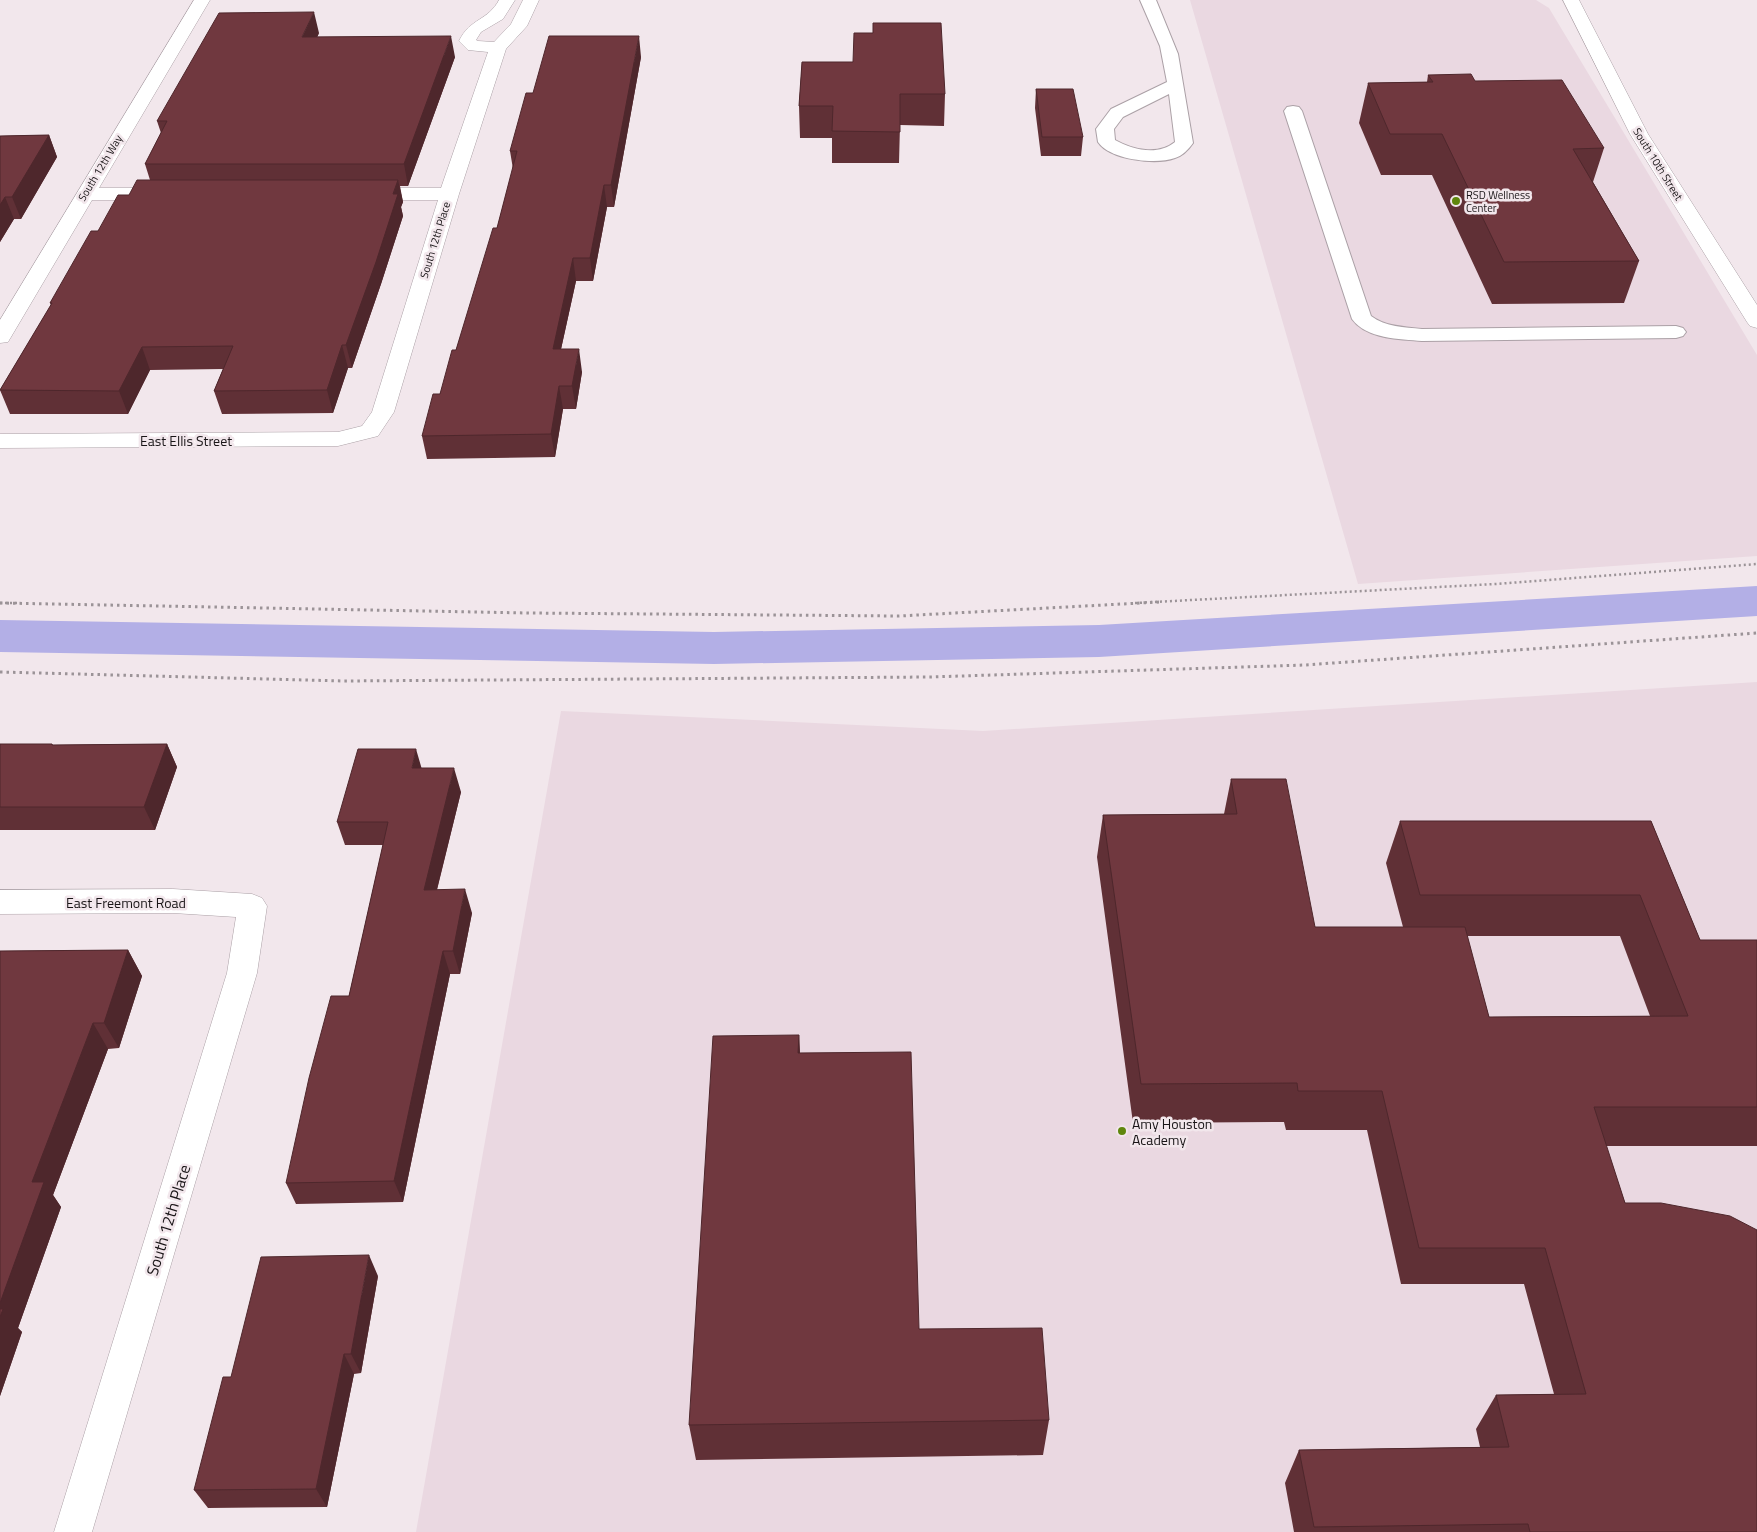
<svg xmlns="http://www.w3.org/2000/svg" width="1757" height="1532" font-family="'Titillium Web',sans-serif">
	<style>
		.built { fill: #ead8e1 }
		.lines { fill: none; stroke-linecap: round; stroke-linejoin: round }
		.canal { fill: #b3afe6; fill-rule: evenodd }
		.service-casing { stroke: #aba0a6; stroke-width: 2 }
		.minor-casing { stroke: #aba0a6; stroke-width: 1 }
		.path-far1 { stroke: #9b9397; stroke-width: 2.5; stroke-dasharray: 2 3; stroke-linecap: butt }
		.path { stroke: #9b9397; stroke-width: 3; stroke-dasharray: 2.5 4; stroke-linecap: butt }
		.service { fill: #fff; fill-rule: evenodd }
		.minor { fill: #fff; fill-rule: evenodd }
		.wall { fill: #603036; fill-rule: evenodd }
		.shaded-wall { fill: #4e272c }
		.building { fill: #70383f; stroke: #4e272c }
		.poi-dot { fill: #5f860c; stroke: #f2e7ec; stroke-width: 2 }
		.labels { text-anchor: middle; dominant-baseline: central; stroke-width: 5; stroke-linejoin: round; paint-order: stroke }
		.far-street-label { font-size: 11px; fill: #191517; stroke: #f2e7ec }
		.far-poi-label { font-size: 11px; fill: #191517; stroke: #f2e7ec; text-anchor: start }
		.street-label { font-size: 14px; fill: #191517; stroke: #f2e7ec }
		.poi-label { font-size: 14px; fill: #191517; stroke: #f2e7ec; text-anchor: start }
		.near-street-label { font-size: 16px; fill: #191517; stroke: #f2e7ec }
	</style>
	<rect width="100%" height="100%" fill="#f2e7ec"/>
	<path class="built" d="M1190 0H1536L1549 8 1757 355V556L1358 584Z
		M1757 682V1532H416L561 711 983 731Z"/>
	<g class="lines">
		<path class="canal" d="M1757 586V616L1099 657 714 664 0 652V620L714 632 1099 625Z"/>
		<g class="service-casing">
			<path id="service" d="M1140 0H1156L1178 54 1193 143C1189 149 1182 156 1175 158 1156 165 1110 160 1098 142L1096 129 1111 109 1167 82 1160 46ZM1169 94 1175 142C1158 156 1133 150 1115 140L1114 129 1123 117Z
				M1293 106 1299 107 1302 111 1371 316C1386 327 1404 327 1422 329L1676 326 1683 328 1686 332 1683 336 1676 338 1422 341C1400 339 1366 339 1352 319L1284 111 1287 107Z"/>
		</g>
		<g class="minor-casing">
			<path id="minor" d="M194 0H210L99 188H166L173 190 176 194 173 198 166 200H92L11 337 8 342 0 343V320Z
				M499 0H515L503 19 481 32 476 40 478 41 494 42 511 24 523 0H539L527 26 506 49 459 194 394 412 378 436 338 446 0 448V434L338 432 362 426 372 412 438 200H364L357 198 354 194 357 190 364 188H441L488 52 468 50 459 41C470 18 488 21 499 0Z
				M1563 0H1579L1648 134 1757 305V328L1750 326 1747 322 1630 134Z
				M173 889 252 894 262 898 267 906 257 973 92 1532H54L227 973 236 917 173 913 0 914V890Z"/>
		</g>
		<path class="path-far1" d="M0 603H17
			M1135 603 1496 584 1757 564"/>
		<path class="path" d="M0 603 529 613 899 616 1159 602
			M0 672 343 681 930 677 1305 665 1757 633"/>
		<use href="#service" class="service"/>
		<use href="#minor" class="minor"/>
	</g>
	<path class="wall" d="M319 33 317 37 455 57 408 186H400L403 202 401 207 403 216 381 284 352 368H348L333 413 222 414 214 391 223 369 150 370 128 414H10L0 390 51 305 50 303 98 231 129 195 150 180 145 164 161 133 157 121Z
		M641 57 614 207H607L593 281H576L561 349 582 372 576 409H563L555 457 427 459 422 436 440 394 456 350 497 228 513 169 510 151Z
		M802 62 945 94 944 126 900 125 899 163H832V138H800L799 106Z
		M1428 75 1475 81 1604 148 1593 182 1639 261 1624 303 1492 304 1432 175H1381L1359 123 1368 83 1427 82Z
		M1036 89 1083 137 1081 156H1041L1035 108Z
		M49 135 57 157 21 219H14L0 242V136Z
		M0 744H52L53 745 167 744 177 767 155 830H0Z
		M422 768 461 792 437 890 472 913 460 974H450L403 1202 296 1204 286 1183 349 996 383 845H345L337 822Z
		M1231 779 1315 927H1403L1386 863 1400 821H1651L1700 940H1757V1146H1606L1625 1203 1757 1532H1294L1285 1483 1299 1450 1480 1447 1476 1429 1496 1395 1554 1394 1524 1284H1401L1367 1130H1286L1284 1122 1133 1123 1097 857 1103 815 1224 814ZM1467 936H1620L1650 1016 1489 1017Z
		M128 950 142 976 119 1048 108 1049 53 1195 61 1207 18 1328 22 1332 0 1396V951Z
		M799 1035 800 1053 919 1329 1049 1420 1043 1455 696 1460 689 1425Z
		M378 1276 361 1373 354 1374 327 1507 208 1508 194 1490Z"/>
	<path class="shaded-wall" d="M314 12 319 33 308 58 302 37Z
		M451 36 455 57 408 186 404 164Z
		M639 36 641 57 614 207 611 185Z
		M49 135 57 157 21 219 12 197Z
		M398 180 403 202 401 207 403 216 381 284 352 368 346 345Z
		M604 185 607 207 593 281 590 258Z
		M5 197 14 219 0 242V205Z
		M573 258 576 281 556 372 553 349Z
		M342 345 348 368 333 413 327 390Z
		M142 347 150 370 128 414 119 391Z
		M579 349 582 372 576 409 572 386Z
		M559 386 563 409 555 457 551 434Z
		M167 744 177 767 155 830 144 807Z
		M416 749 423 773 412 768Z
		M454 768 461 792 431 913 424 890Z
		M465 889 472 913 460 974 453 951Z
		M128 950 142 976 119 1048 104 1023Z
		M443 951 450 974 403 1202 394 1181Z
		M93 1023 108 1049 53 1195 61 1207 18 1328 22 1332 0 1396V1303L32 1182Z
		M799 1035 801 1077 798 1053Z
		M369 1255 378 1276 361 1373 351 1354Z
		M344 1354 354 1374 327 1507 316 1489Z"/>
	<path class="building" d="M314 12 302 37 451 36 404 164H145L167 121H157L219 13Z
		M873 23H941L945 94H900V132L832 131 833 106H799L802 62H853L854 33H873Z
		M549 36H639L611 185H604L590 258H573L553 349H579L572 386H559L551 434 422 436 433 394H440L452 350H456L493 228H497L517 151H510L526 93H533Z
		M1471 74 1475 81 1562 80 1604 148 1573 149 1639 261 1504 262 1442 134H1390L1368 83 1433 82 1428 75Z
		M1036 89H1073L1083 137H1042Z
		M49 135 12 197H5L0 205V136Z
		M137 180H398L393 194H398L376 262 346 345H342L327 390 214 391 233 346 142 347 119 391 0 390 52 303H50L91 231H98L118 195H129Z
		M0 744H52V745L167 744 144 807H0Z
		M358 749H416L412 768H454L424 890 465 889 453 951H443L394 1181 286 1183 309 1078 331 996H349L388 822H337Z
		M1231 779H1286L1315 927H1465L1489 1017 1688 1016 1640 895H1420L1400 821H1651L1700 940H1757V1107H1594L1625 1203H1661L1730 1216 1757 1230V1532H1530L1528 1524 1314 1527 1299 1450 1509 1447 1496 1395 1586 1394 1545 1248H1419L1382 1091H1298L1297 1083 1141 1084 1103 815 1237 814Z
		M128 950 104 1023H93L32 1182H44L0 1303V951Z
		M799 1035 798 1053 911 1052 919 1329 1042 1328 1049 1420 689 1425 713 1036Z
		M369 1255 351 1354H344L316 1489 194 1490 223 1377H231L261 1257Z
		M0 1309H3L0 1317Z"/>
	<g class="poi-dot">
		<circle cx="1456" cy="201" r="5"/>
		<circle cx="1122" cy="1131" r="5"/>
	</g>
	<g class="labels">
		<g class="far-street-label">
			<text transform="translate(1658 164) rotate(58)">South 10th Street</text>
			<text transform="translate(100 168) rotate(-59)">South 12th Way</text>
			<text transform="translate(435 240) rotate(-73)">South 12th Place</text>
		</g>
		<g class="far-poi-label">
			<text x="1466" y="195">RSD Wellness<tspan x="1466" dy="13">Center</tspan></text>
		</g>
		<g class="street-label">
			<text x="186" y="440">East Ellis Street</text>
			<text x="126" y="902">East Freemont Road</text>
		</g>
		<g class="poi-label">
			<text x="1132" y="1123">Amy Houston<tspan x="1132" dy="16">Academy</tspan></text>
		</g>
		<g class="near-street-label">
			<text transform="translate(168 1220) rotate(-73)">South 12th Place</text>
		</g>
	</g>
</svg>
